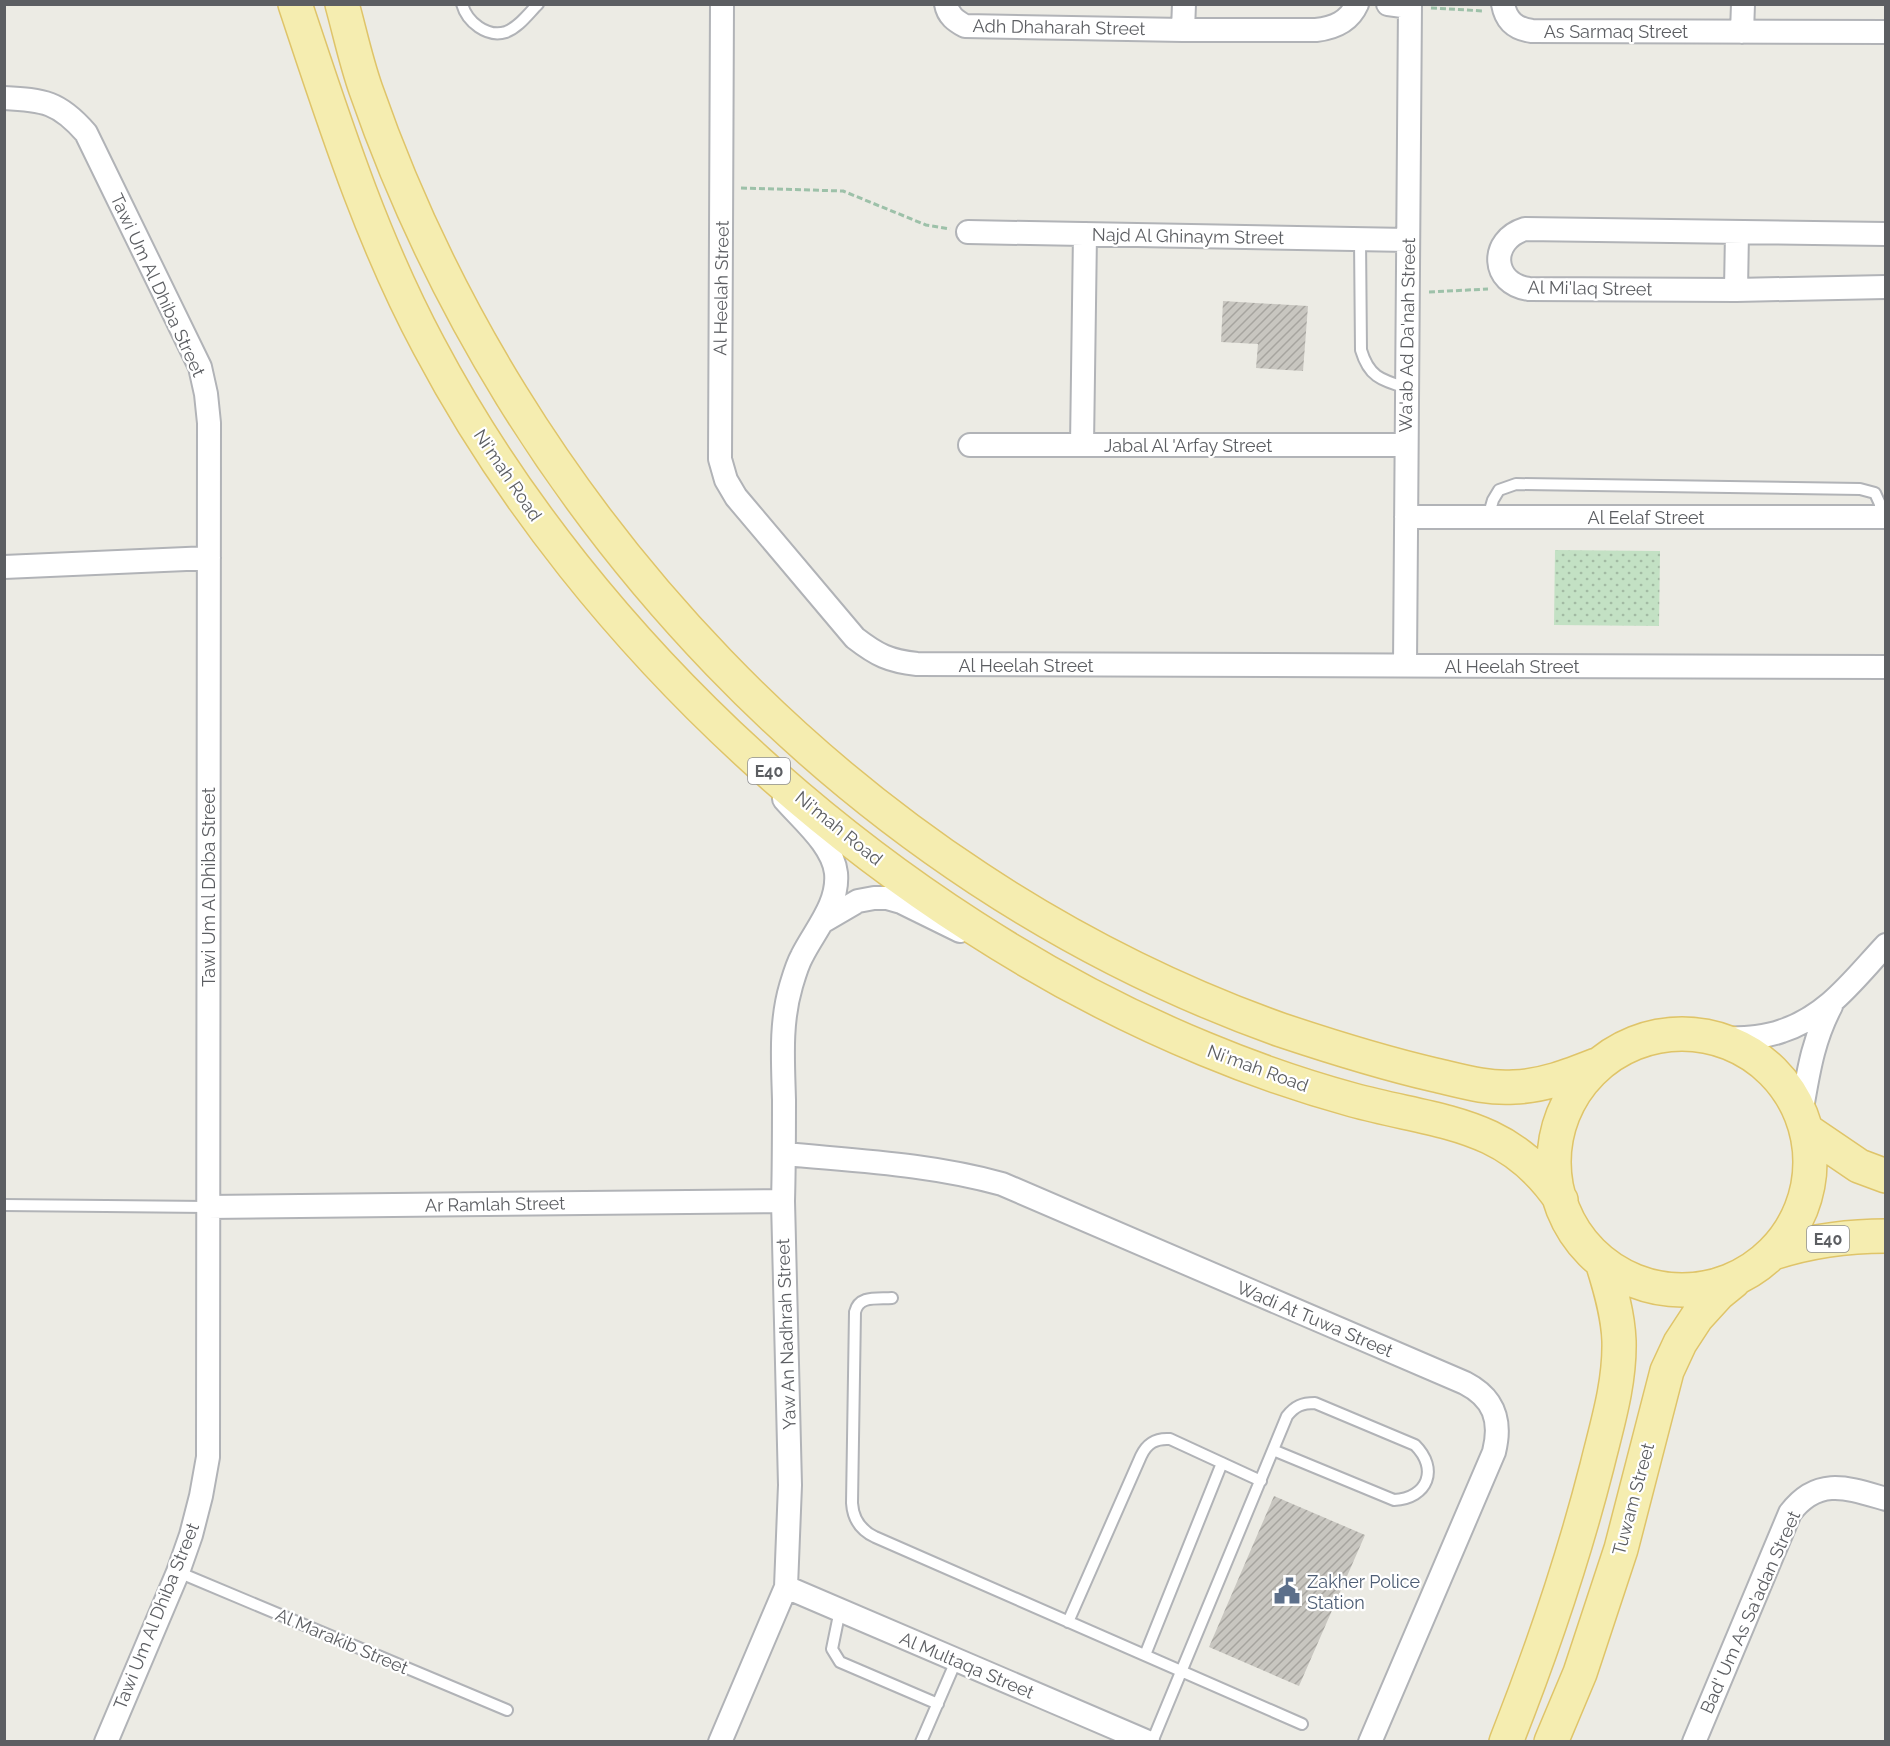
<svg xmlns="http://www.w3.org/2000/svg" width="1890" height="1746" font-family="Raleway,sans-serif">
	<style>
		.park { fill: url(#park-dots) }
		.building { fill: url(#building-hatch) }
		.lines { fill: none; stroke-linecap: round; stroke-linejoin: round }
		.service-casing { stroke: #b1b3b7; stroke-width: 14 }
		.minor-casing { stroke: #b1b3b7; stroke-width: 26 }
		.primary-casing { stroke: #dfc469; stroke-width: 36 }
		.path { stroke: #9dc1a9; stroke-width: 3; stroke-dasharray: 6 3; stroke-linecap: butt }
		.service { stroke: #fff; stroke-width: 10 }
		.minor { stroke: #fff; stroke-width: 22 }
		.primary { stroke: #f5edb0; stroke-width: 33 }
		.labels { text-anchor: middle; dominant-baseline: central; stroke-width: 4.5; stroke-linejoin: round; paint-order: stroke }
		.shield { fill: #fff; stroke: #8d8e91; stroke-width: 1.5 }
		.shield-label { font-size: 16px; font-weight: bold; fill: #5c5e62 }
		.street-label { font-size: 18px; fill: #5c5e62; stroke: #fff }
		.service-label { font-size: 18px; fill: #4e5e75; stroke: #fff; text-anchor: start }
	</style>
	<defs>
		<pattern id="park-dots" width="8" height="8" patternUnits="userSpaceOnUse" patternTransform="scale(1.5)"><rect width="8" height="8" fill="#c3e1c4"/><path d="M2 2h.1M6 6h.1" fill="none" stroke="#a2baa3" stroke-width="1.8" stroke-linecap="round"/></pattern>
		<pattern id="building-hatch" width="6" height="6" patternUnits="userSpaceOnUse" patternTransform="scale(1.5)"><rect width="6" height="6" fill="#c8c6c0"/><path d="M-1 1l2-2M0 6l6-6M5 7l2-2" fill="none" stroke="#a6a49f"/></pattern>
	</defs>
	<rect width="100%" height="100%" fill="#ecebe4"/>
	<path class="park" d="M1555 550 1660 551 1659 626 1554 625Z"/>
	<path class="building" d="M1223 301 1308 306 1303 371 1256 368 1258 344 1221 342Z
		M1274 1496 1365 1535 1299 1686 1209 1647Z"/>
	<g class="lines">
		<g class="service-casing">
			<path id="service" d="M462 4C467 22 487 38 506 32 519 27 528 14 538 4
				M1360 239 1361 350C1369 377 1381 380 1407 388
				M1488 517 1493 500 1499 490 1516 484 1860 489 1875 493 1880 504V517
				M4 1205 207 1207
				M892 1298C877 1299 859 1295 855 1312L852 1503C853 1519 860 1530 875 1537L1302 1724
				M178 1572 507 1710
				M840 1610 832 1649 840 1662 938 1704
				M1068 1622 1141 1456C1147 1443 1156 1438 1170 1439L1261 1481
				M1145 1655 1222 1463
				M921 1742 956 1661
				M1152 1742 1287 1416C1295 1406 1302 1403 1315 1403L1415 1445C1439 1469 1428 1498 1394 1500L1273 1450"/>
		</g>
		<g class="minor-casing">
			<path id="minor" d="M722 4 720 459 726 480 736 497 855 638C877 655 889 661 917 664L1886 667
				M946 4C948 16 956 21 965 26L1183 30H1316C1334 28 1349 22 1357 4
				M1388 4 1410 7
				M1503 4C1506 21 1516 29 1532 31L1886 32
				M1183 30 1184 4
				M1742 32 1743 4
				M4 98C44 100 59 102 86 133L200 367 206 394 209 423 208 1457 201 1496 191 1535 178 1572 106 1742
				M968 232 1408 240
				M1886 234 1525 229C1489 240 1491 284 1529 289L1736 290 1886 287
				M1736 290 1737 232
				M970 445H1406
				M1082 445 1085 234
				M1406 517H1886
				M4 567 209 558
				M1405 665 1410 4
				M822 922 858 901 874 898H887L901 902 960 931
				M1722 1039C1742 1038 1763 1038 1782 1031 1828 1016 1854 979 1886 945
				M1801 1114C1808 1075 1812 1042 1831 1006
				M785 1154C858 1161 930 1164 1002 1184L1465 1383C1494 1398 1502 1420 1494 1452L1370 1742
				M207 1207 783 1201
				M786 1587 1148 1742
				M720 1742 786 1587 790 1485 783 1201C784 1167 784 1134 784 1100 783 1062 780 1023 791 986 794 976 797 965 802 956 815 930 839 904 836 873 833 845 802 820 784 799
				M1694 1742 1790 1513C1818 1476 1848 1488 1886 1499"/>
		</g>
		<g class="primary-casing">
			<path id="primary" d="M295 4C334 121 371 238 429 346 589 649 889 919 1205 1049 1253 1069 1302 1086 1353 1100 1437 1123 1507 1120 1561 1200
				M342 4C350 33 356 62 366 90 514 516 854 878 1281 1030 1332 1047 1383 1063 1435 1075 1461 1081 1487 1089 1514 1087 1544 1086 1571 1075 1599 1064
				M1554 1162a128 128 0 1 1 256 0a128 128 0 1 1-256 0Z
				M1806 1130 1859 1166 1886 1176
				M1773 1253C1810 1241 1846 1236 1886 1236
				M1506 1742C1542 1651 1573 1560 1597 1466 1607 1425 1620 1384 1619 1341 1618 1314 1610 1287 1602 1262
				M1551 1742 1580 1673 1621 1549 1667 1371 1680 1343 1697 1317 1718 1294 1734 1281"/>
		</g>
		<path class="path" d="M1431 8 1484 11
			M741 188 843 191 926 225 950 229
			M1429 292 1488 289"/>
		<use href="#service" class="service"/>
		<use href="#minor" class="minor"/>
		<use href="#primary" class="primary"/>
	</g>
	<defs>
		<g id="civic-bare" transform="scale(2.07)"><path d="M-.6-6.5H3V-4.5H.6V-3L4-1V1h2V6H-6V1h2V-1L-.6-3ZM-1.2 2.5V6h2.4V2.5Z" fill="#5c6f8a" stroke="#fff" stroke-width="2.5" paint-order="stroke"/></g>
	</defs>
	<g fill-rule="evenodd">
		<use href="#civic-bare" x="1287" y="1591"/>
	</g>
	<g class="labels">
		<g class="shield">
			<rect x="748" y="758" width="42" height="26" rx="4.5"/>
			<rect x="1807" y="1226" width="42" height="26" rx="4.5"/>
		</g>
		<g class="shield-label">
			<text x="769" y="771">E40</text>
			<text x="1828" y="1239">E40</text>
		</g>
		<g class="street-label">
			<text transform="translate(1059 27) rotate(1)">Adh Dhaharah Street</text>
			<text x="1616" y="31">As Sarmaq Street</text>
			<text transform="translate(1188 236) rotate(1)">Najd Al Ghinaym Street</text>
			<text transform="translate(158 285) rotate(65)">Tawi Um Al Dhiba Street</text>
			<text transform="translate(721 288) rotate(-89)">Al Heelah Street</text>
			<text transform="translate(1590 288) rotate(1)">Al Mi'laq Street</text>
			<text transform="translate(1407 335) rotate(-89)">Wa'ab Ad Da'nah Street</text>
			<text x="1188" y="445">Jabal Al 'Arfay Street</text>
			<text transform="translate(508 475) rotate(56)">Ni'mah Road</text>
			<text x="1646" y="517">Al Eelaf Street</text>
			<text x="1026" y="665">Al Heelah Street</text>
			<text x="1512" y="666">Al Heelah Street</text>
			<text transform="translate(839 828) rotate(39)">Ni'mah Road</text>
			<text transform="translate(208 887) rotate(-90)">Tawi Um Al Dhiba Street</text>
			<text transform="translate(1258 1068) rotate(20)">Ni'mah Road</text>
			<text transform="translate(495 1204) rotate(-1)">Ar Ramlah Street</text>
			<text transform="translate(1315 1319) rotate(23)">Wadi At Tuwa Street</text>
			<text transform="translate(786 1334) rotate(-92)">Yaw An Nadhrah Street</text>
			<text transform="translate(1633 1499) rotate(-75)">Tuwam Street</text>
			<text transform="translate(1750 1612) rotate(-66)">Bad' Um As Sa'adan Street</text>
			<text transform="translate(156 1616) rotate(-68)">Tawi Um Al Dhiba Street</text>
			<text transform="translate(342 1641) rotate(23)">Al Marakib Street</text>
			<text transform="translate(967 1665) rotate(23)">Al Multaqa Street</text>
		</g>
		<g class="service-label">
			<text x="1307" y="1581">Zakher Police<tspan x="1307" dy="21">Station</tspan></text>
		</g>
	</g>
	<rect width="1890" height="1746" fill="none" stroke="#5c5e62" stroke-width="12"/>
</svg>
